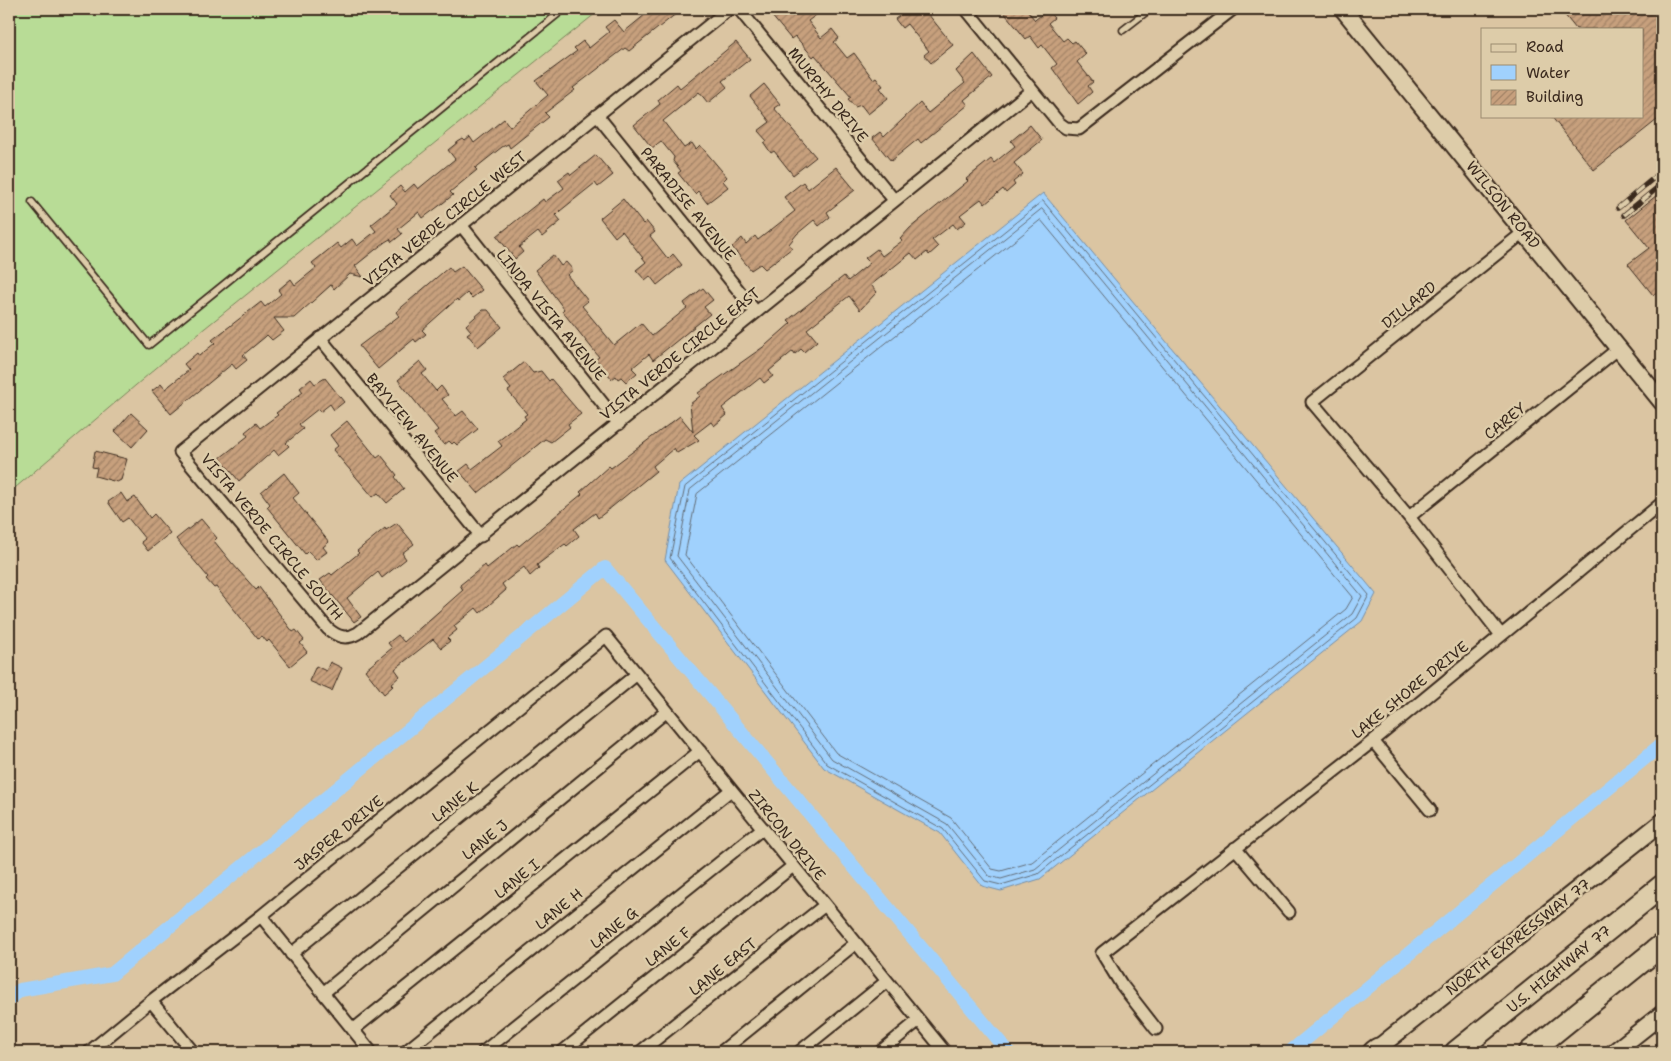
<svg xmlns="http://www.w3.org/2000/svg" width="1671" height="1061" font-family="'Shantell Sans',sans-serif">
	<style>
		.grass { fill: #b8dc96; stroke: #7a835a }
		.water { fill: #a0d1fd; stroke: #788ea4 }
		.lines { fill: none; stroke-linecap: round; stroke-linejoin: round }
		.shore { stroke: #636d77; stroke-width: 1 }
		.canal { stroke: #a0d1fd; stroke-width: 14 }
		.building { fill: url(#building-hatch); stroke: #3b2a1e }
		.lane-casing { stroke: #3b2a1e; stroke-width: 9 }
		.street-casing { stroke: #3b2a1e; stroke-width: 15 }
		.secondary-casing { stroke: #3b2a1e; stroke-width: 20 }
		.highway-casing { stroke: #3b2a1e; stroke-width: 25 }
		.lane { stroke: #ddcca9; stroke-width: 5.5 }
		.street { stroke: #ddcca9; stroke-width: 11 }
		.secondary { stroke: #ddcca9; stroke-width: 16 }
		.highway { stroke: #ddcca9; stroke-width: 21 }
		.rail-casing { stroke: #3b2a1e; stroke-width: 5.5 }
		.rail { stroke: #ddcca9; stroke-width: 4; stroke-dasharray: 11; stroke-linecap: butt }
		.labels { text-anchor: middle; dominant-baseline: central; stroke-width: 5; stroke-linejoin: round; paint-order: stroke }
		.street-label { font-size: 15px; fill: #3b2a1e; stroke: #ddcca9 }
	</style>
	<defs>
		<pattern id="building-hatch" width="6" height="6" patternUnits="userSpaceOnUse" patternTransform="scale(1.25)"><rect width="6" height="6" fill="#c7a07d"/><path d="M-1 1l2-2M0 6l6-6M5 7l2-2" fill="none" stroke="#a38366"/></pattern>
	</defs>
	<rect width="100%" height="100%" fill="#dbc5a2"/>
	<filter id="ink" filterUnits="userSpaceOnUse"><feTurbulence type="fractalNoise" baseFrequency=".02" numOctaves="2"/><feDisplacementMap in="SourceGraphic" scale="10" xChannelSelector="R" yChannelSelector="G"/><feConvolveMatrix kernelMatrix="1 2 1 2 8 2 1 2 1" color-interpolation-filters="sRGB"/></filter>
	<g filter="url(#ink)">
		<path class="grass" d="M9 9H601L169 357 9 493Z"/>
		<path class="water" d="M1043 193 1376 594 1362 621 1040 879 1001 891 982 886 940 833 824 768 665 560 679 485Z"/>
		<g class="lines">
			<path class="shore" d="M1043 201 1369 595 1357 618 1038 874 1001 885 985 881 943 829 827 764 670 558 685 487Z
				M1042 209 1362 596 1352 614 1035 869 1001 879 989 876 947 824 832 759 677 556 690 490Z
				M1041 220 1353 597 1346 609 1032 862 1001 871 992 869 951 818 836 753 685 555 697 494Z"/>
			<path class="canal" d="M9 999 20 990 112 974 605 568 1008 1052
				M1290 1052 1662 744"/>
		</g>
		<path class="building" d="M652 9H682L629 51 625 48 573 88 575 90 545 113 549 117 510 148 508 144 502 147 478 166 475 168 477 170 450 192 453 195 443 203 423 218 419 212 398 229 402 234 392 242 390 239 385 242 355 266 363 277 350 274 334 289 331 285 294 318H274L284 331 272 340 267 335 265 337 243 355 247 360 236 369 232 364 171 414 152 391 161 384 165 389 189 370 184 364 197 353 199 356 215 343 212 340 261 302 265 307 281 294 278 290 291 279 295 285 316 268 312 263 337 243 341 248 352 239 357 246 376 231 371 225 397 204 390 195 400 186 405 192 414 184 418 189 455 159 448 150 458 142 463 139 465 141 470 137 474 143 504 119 510 127 548 95 536 81 577 51 574 48 583 41 589 48 609 32 605 27 614 20 624 32Z
			M766 9H824L808 21 821 38 832 29 839 38 834 42 847 58 854 53 873 79 876 77 883 86 880 88 888 98 868 114 861 105 855 107 848 99 851 97 815 55 813 57 795 36 791 39Z
			M908 9H924L953 45 931 63 924 55 929 51 915 34 907 24 902 28 895 19Z
			M1001 9H1026L1035 20 1047 10 1054 18 1048 23 1063 41 1067 38 1072 43 1075 41 1086 54 1077 62 1093 82 1088 86 1092 92 1078 104 1052 68 1057 64 1042 45 1039 48 1030 36 1026 39Z
			M1560 9H1656L1662 17V116L1594 170 1551 116H1642V29H1576Z
			M736 42 750 59 722 81 727 87 708 103 699 92 663 121 684 148 692 143 696 149 700 145 727 177 723 181 728 187 707 203 698 191 695 194 678 173 681 171 673 161 674 157 661 141 652 148 634 125 660 104 658 100 677 84 680 88Z
			M974 54 992 77 964 100 968 105 921 143 918 139 891 161 872 138 880 132 884 137 920 103 928 113 965 83 956 71Z
			M764 84 780 104 774 108 816 157 793 175 774 151 771 153 764 143 767 141 758 131 770 122 750 96Z
			M1030 125 1042 140 1014 163 1023 174 1013 182 1015 185 1006 193 1003 189 985 204 981 199 960 215 966 222 957 229 953 224 932 240 938 247 929 255 927 252 917 260 911 253 871 285 877 292 860 310 849 296 807 329 817 341 804 352 801 349 795 354 793 351 769 371 773 376 764 383 760 378 722 408 727 415 714 426 711 422 694 435 699 440 677 453 674 448 653 466 656 471 607 511 598 518 595 513 574 529 579 536 567 546 565 544 558 549 537 565 539 568 530 576 524 567 502 584 506 590 480 613 476 608 454 626 457 630 447 638 450 641 441 648 433 639 395 669 400 676 391 684 393 686 384 694 365 670 392 648 388 643 398 635 404 642 463 590 460 585 485 565 487 568 517 544 519 546 582 494 580 492 609 466 611 468 680 416 693 432 690 404 700 396 698 393 766 345 791 323 788 320 844 276 848 281 870 263 865 258 877 249 882 256 902 241 900 239 910 228 968 181 966 179 991 159 994 163 1015 146 1011 141Z
			M596 155 613 175 598 187 595 183 560 211 556 215 561 221 542 237 538 232 519 247 523 252 515 259 497 236 543 199 545 202 564 188 558 180 569 172 571 175Z
			M836 167 855 190 827 212 830 217 819 226 814 220 797 234 789 244 792 248 765 269 760 264 751 270 732 247 742 238 746 244 755 236 758 240 795 211 784 197 803 182 808 189Z
			M1662 191V288L1653 295 1628 264 1649 248 1626 220Z
			M623 199 643 224 646 221 655 232 650 236 668 259 673 254 682 265 657 285 650 276 645 280 636 270 646 262 622 231 615 237 600 218Z
			M553 255 561 266 566 262 573 270 567 275 588 301 582 306 614 345 641 323 652 336 687 308 684 303 703 288 713 300 704 307 710 314 653 360 649 354 632 368 637 373 626 382 621 377 618 379 616 376 612 379 596 359 599 357 562 311 564 309 535 270Z
			M462 266 482 290 472 298 467 293 458 301 457 299 422 330 426 334 416 342 414 339 378 369 359 346 399 316 396 312 449 267 453 272Z
			M483 310H488L502 327 478 347 467 334 471 331 466 325Z
			M420 361 427 370 422 374 436 391 441 386 448 395 442 399 456 416 463 411 478 429 457 445 454 442 452 444 449 441 444 445 434 433 438 430 398 380Z
			M524 362 533 373 541 371 549 381 551 379 581 414 568 424 570 427 551 442 545 439 478 493 459 471 468 464 472 469 502 446 498 441 526 419 524 416 527 414 508 391 511 389 503 379Z
			M325 378 344 402 334 410 330 404 320 412 318 409 299 424 303 429 286 443 289 446 278 455 274 450 239 481 220 458 248 436 245 432 256 423 260 428 278 415 276 413 303 392 300 388 311 379 315 384Z
			M131 413 148 429 132 447 115 431Z
			M347 421 377 458 381 455 397 475 395 477 404 489 387 503 378 493 373 497 333 450 338 446 330 435Z
			M95 451 127 459 121 480 117 482 95 476 97 468 92 467Z
			M284 473 299 493 293 498 329 542 323 547 327 552 316 560 308 551 305 554 292 538 267 507 270 504 261 492Z
			M121 493 127 502 135 497 150 518 154 514 170 533 148 551 141 542 145 539 128 518 122 522 108 502Z
			M201 519 217 538 214 541 231 562 256 590 259 587 293 632 296 630 304 640 300 643 307 652 290 666 269 640 267 642 262 636 258 639 216 587 214 588 206 579 208 577 176 539Z
			M397 523 414 544 402 553 406 559 382 578 378 572 347 598 361 617 354 622 320 580 330 573 332 575 359 553 357 551 385 528 386 530Z
			M330 662 342 668 332 691 309 681 316 666 326 671Z"/>
		<g class="lines">
			<g class="lane-casing">
				<path id="lane" d="M1123 30 1150 9
					M32 202 149 345 564 9"/>
			</g>
			<g class="street-casing">
				<path id="street" d="M729 9 180 452 328 629C338 637 346 640 358 633L1032 90
					M739 9 894 200
					M966 9 1059 123 1066 128 1079 129 1233 9
					M597 115 756 312
					M461 225 619 424
					M320 338 481 536
					M1409 517 1619 348
					M1501 635 1409 517 1312 402 1524 232
					M1373 741 1430 810
					M1235 848 1289 912
					M261 916 371 1052
					M291 954 637 674
					M323 993 667 711
					M151 1001 193 1052
					M1156 1029 1121 984 1102 953 1373 741 1662 503
					M353 1030 700 751
					M89 1052 151 1001 261 916 606 636 945 1052
					M405 1052 731 790
					M483 1052 763 828
					M562 1052 793 866
					M640 1052 825 905
					M721 1052 856 943
					M799 1052 887 981
					M880 1052 919 1020"/>
			</g>
			<g class="secondary-casing">
				<path id="secondary" d="M1343 9 1662 402
					M1373 1052 1662 822
					M1614 1052 1662 1014"/>
			</g>
			<g class="highway-casing">
				<path id="highway" d="M1374 1052 1378 1049
					M1456 1052 1662 886
					M1530 1052 1662 945"/>
			</g>
			<use href="#lane" class="lane"/>
			<use href="#street" class="street"/>
			<use href="#secondary" class="secondary"/>
			<use href="#highway" class="highway"/>
			<g class="rail-casing">
				<path id="rail" d="M1618 208 1662 171
					M1624 215 1662 184"/>
			</g>
			<use href="#rail" class="rail"/>
		</g>
	</g>
	<g class="labels">
		<g class="street-label">
			<text transform="translate(828 95) rotate(51)">MURPHY DRIVE</text>
			<text transform="translate(688 204) rotate(51)">PARADISE AVENUE</text>
			<text transform="translate(1503 205) rotate(51)">WILSON ROAD</text>
			<text transform="translate(445 219) rotate(-39)">VISTA VERDE CIRCLE WEST</text>
			<text transform="translate(1409 305) rotate(-39)">DILLARD</text>
			<text transform="translate(551 315) rotate(51)">LINDA VISTA AVENUE</text>
			<text transform="translate(680 354) rotate(-39)">VISTA VERDE CIRCLE EAST</text>
			<text transform="translate(1505 421) rotate(-39)">CAREY</text>
			<text transform="translate(412 428) rotate(51)">BAYVIEW AVENUE</text>
			<text transform="translate(272 537) rotate(50)">VISTA VERDE CIRCLE SOUTH</text>
			<text transform="translate(1410 690) rotate(-39)">LAKE SHORE DRIVE</text>
			<text transform="translate(455 802) rotate(-39)">LANE K</text>
			<text transform="translate(339 833) rotate(-39)">JASPER DRIVE</text>
			<text transform="translate(787 835) rotate(51)">ZIRCON DRIVE</text>
			<text transform="translate(485 840) rotate(-39)">LANE J</text>
			<text transform="translate(517 879) rotate(-39)">LANE I</text>
			<text transform="translate(559 909) rotate(-39)">LANE H</text>
			<text transform="translate(614 928) rotate(-39)">LANE G</text>
			<text transform="translate(1518 937) rotate(-38)">NORTH EXPRESSWAY 77</text>
			<text transform="translate(668 947) rotate(-39)">LANE F</text>
			<text transform="translate(723 967) rotate(-39)">LANE EAST</text>
			<text transform="translate(1559 969) rotate(-39)">U.S. HIGHWAY 77</text>
		</g>
	</g>
	<rect width="1671" height="1061" fill="none" stroke="#ddcca9" stroke-width="30"/>
	<rect x="15" y="15" width="1641" height="1031" fill="none" stroke="#3b2a1e" stroke-width="2" filter="url(#ink)"/>
	<rect x="1481" y="28" width="162" height="90" fill="#ddcca9" stroke="#9c8b71"/>
	<rect x="1491" y="44" width="25" height="8" fill="#ddcca9" stroke="#9c8b71"/>
	<text x="1526" y="52" font-size="15" fill="#3b2a1e">Road</text>
	<rect x="1491" y="65" width="25" height="15" fill="#a0d1fd" stroke="#9c8b71"/>
	<text x="1526" y="78" font-size="15" fill="#3b2a1e">Water</text>
	<rect x="1491" y="90" width="25" height="15" fill="url(#building-hatch)" stroke="#9c8b71"/>
	<text x="1526" y="102" font-size="15" fill="#3b2a1e">Building</text>
</svg>
